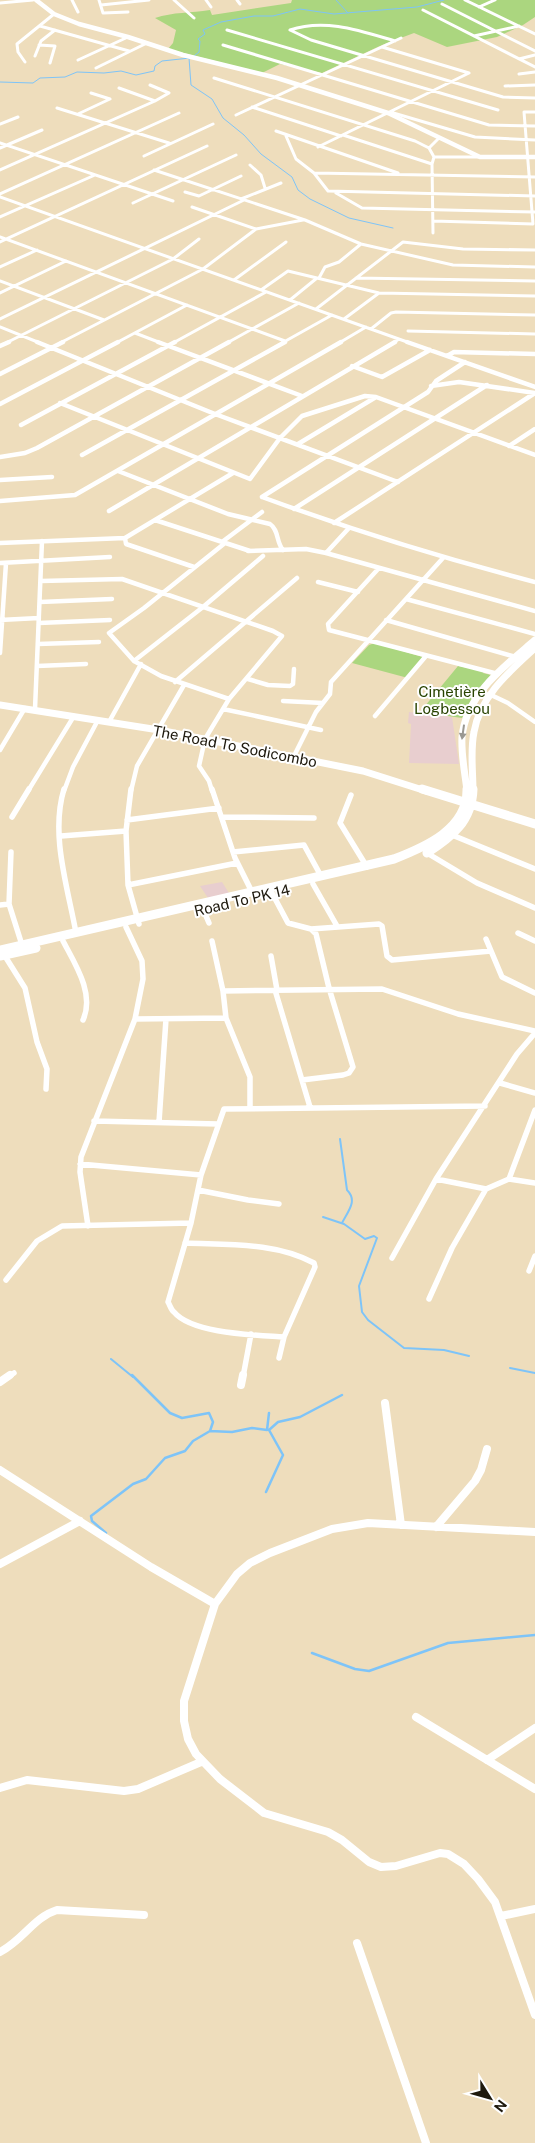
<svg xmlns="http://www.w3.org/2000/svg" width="535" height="2143" font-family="'Public Sans',sans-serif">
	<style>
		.education { fill: #e8cecf }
		.green { fill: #abd67f }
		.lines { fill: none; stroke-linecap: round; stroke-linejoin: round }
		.stream-far2 { stroke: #7ec4f8; stroke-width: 1 }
		.stream-far1 { stroke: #7ec4f8; stroke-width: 2 }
		.stream { stroke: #7ec4f8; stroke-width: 2.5 }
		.minor-far3 { stroke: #fff; stroke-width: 3 }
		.minor-far2 { stroke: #fff; stroke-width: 4.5 }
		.minor-far1 { stroke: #fff; stroke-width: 5.5 }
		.minor { stroke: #fff; stroke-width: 8 }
		.tertiary { stroke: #fff; stroke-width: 4.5 }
		.secondary-far1 { stroke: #fff; stroke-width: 7 }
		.secondary { stroke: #fff; stroke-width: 9 }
		.oneway { fill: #9a9892 }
		.labels { text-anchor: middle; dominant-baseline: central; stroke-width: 4; stroke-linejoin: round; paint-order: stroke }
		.park-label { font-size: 15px; fill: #284300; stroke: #fff }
		.street-label { font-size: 15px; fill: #1e190d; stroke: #fff }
	</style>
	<rect width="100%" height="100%" fill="#eeddbc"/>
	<path class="education" d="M409 712 452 717 459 764 409 763 411 724 408 723Z
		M222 882 229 893 208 898 200 886Z"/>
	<path class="green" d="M292 0H535V17L523 25 497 37 447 47 414 33 382 45 322 73 280 64 262 73 168 49 173 43 176 30 155 18C173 12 191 13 210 10L212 15 291 3Z
		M375 643 426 658 408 678 352 663 369 645Z
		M458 666 484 671 483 673 491 675 472 698 462 718 420 712Z"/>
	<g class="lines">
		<path class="stream-far2" d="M336 0 348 13
			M194 56 199 52 200 41 198 39 205 34 203 30 221 22 254 16H273L300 9 334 14 417 7 444 0
			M189 58 191 85 212 99 223 118 244 135 261 154 292 177 298 190 310 199 349 218 393 228
			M0 82 33 83 40 78 65 77 77 72 104 73 121 71 136 75 154 71 155 66 162 61 190 58"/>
		<path class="stream-far1" d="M340 1139 347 1190C358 1201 348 1211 342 1223
			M323 1217 344 1224 365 1239 374 1236 377 1238 359 1286 362 1312 368 1320 404 1348 444 1350 469 1356
			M111 1359 133 1377
			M510 1368 535 1373"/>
		<path class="stream" d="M132 1375 170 1413 182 1418 209 1413 213 1422 210 1431
			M266 1492 283 1455 269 1430 278 1422 300 1417 342 1395
			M106 1533 92 1521 91 1516 133 1484 146 1479 165 1458 185 1451 193 1441 210 1431 232 1432 252 1428 267 1430 269 1413
			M312 1653 355 1669 369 1671 448 1643 535 1635"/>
		<path class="minor-far3" d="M72 0 78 12
			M99 0 103 13 128 12
			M174 0 194 18
			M206 0 211 7
			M237 0 240 4
			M465 0 535 34
			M0 3 33 0
			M442 4 535 51
			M101 5 149 0
			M479 7 495 0
			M423 10 535 67
			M40 26 129 51
			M227 30 498 110
			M290 30 311 40 503 97 535 98
			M290 30C325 18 361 31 395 41
			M474 36 519 26
			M39 45 55 46 50 63
			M223 45 489 125 535 126
			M382 47 469 73
			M35 56 41 41 55 30
			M519 59 535 55
			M78 60 128 37
			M25 62 18 52 17 44 54 14
			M96 68 147 43
			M519 74 535 72
			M214 78 415 141 429 148
			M150 85 169 93 155 101
			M505 86 535 85
			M252 107 341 136
			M57 108 169 143
			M390 112 475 137 535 140
			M78 114 110 99 91 93
			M236 115 401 38
			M0 124 18 117
			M276 131 398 173
			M343 135 432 164
			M286 136 296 159 314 173 328 191 535 196
			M0 143 173 201
			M318 147 469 73
			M0 148 42 130
			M144 156 213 124
			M434 157H480
			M250 165 261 175 265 188
			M0 170 155 101 119 88
			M154 170 305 220 361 244 453 265 535 267
			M314 173 535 177
			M185 192 199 196 241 176
			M336 193 362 208 535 212
			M0 194 179 113
			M0 197 410 343
			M241 199 281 183
			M133 203 236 155
			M192 207 256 229
			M0 217 95 175
			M433 221 533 224 524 112H535
			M433 233 432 164 434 157 429 148 439 138
			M0 237 285 341
			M0 242 207 146
			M0 267 37 250
			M319 278 325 267 339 262 361 244
			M356 278 535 281
			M234 280 286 242
			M0 281 104 320
			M261 290 288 271 379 293 535 296
			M0 293 66 261
			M290 300 317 278
			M316 309 403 242 463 249 535 250
			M0 319 244 200
			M344 319 379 293
			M0 327 40 343
			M371 329 391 313 396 312 535 315
			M408 331 535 334
			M135 333 161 343
			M6 343 173 259 199 239
			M60 343 203 269 256 229 303 220
			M116 343 187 305
			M173 343 266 292
			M227 343 299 303
			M282 343 332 315
			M339 343 366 327
			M393 343 399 339"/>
		<path class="minor-far2" d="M37 342 215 414 398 482
			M158 342 302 396
			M407 342 535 387
			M0 346 9 342
			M447 356 454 352 535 354
			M352 366 382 377 430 350
			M0 374 63 342
			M431 386 459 382 535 393
			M60 403 250 479 280 438 302 416 365 396 376 397 535 455
			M0 404 118 342
			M21 425 175 342
			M298 444 376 397
			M509 446 535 429
			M82 455 285 342
			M0 457 25 453 37 448 229 342
			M118 471 228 514 270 524C279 530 276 542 283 550
			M0 480 52 477
			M262 497C352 530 442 558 535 582
			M262 497 428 392 436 381 465 362
			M0 501 75 495 341 342
			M294 509 487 385
			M109 511 395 342
			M155 520 250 551
			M334 523 535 393
			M125 538 126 544 194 567
			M222 542 262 512
			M0 543 125 538 233 473
			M225 543 144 608 109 633 134 661 161 676 229 699
			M248 551 306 549 326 553 535 611
			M326 553 349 528
			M0 563 110 557
			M379 568 328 624 329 630 498 674
			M41 581 122 579 273 631 282 636 229 699 205 739 199 766 209 781 212 791
			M318 582 358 592
			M406 599 535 634
			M40 602 112 599
			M0 620 39 618
			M386 620 516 657
			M39 623 110 620
			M38 644 99 642
			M0 653 6 563
			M134 661 203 607 263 556
			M37 666 86 664
			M248 679 268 685 290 686 293 684 294 669
			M175 682 297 578
			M489 694 508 703 535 722
			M283 701 323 703
			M35 709 42 541
			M223 709 321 730
			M375 716 426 656
			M109 722 141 664
			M0 750 25 708
			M293 758 316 712 330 694 331 682 443 558
			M28 791 74 716
			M64 791 73 767 98 720
			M131 791 137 766 184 685"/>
		<path class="minor-far1" d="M64 789C50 835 68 888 76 933
			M131 789 126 831 128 885 139 924
			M212 789 235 858 252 892
			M351 795 340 823 367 867
			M12 817 29 789
			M222 817 314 818
			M127 820 219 808
			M452 835 535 869
			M61 836 126 831
			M11 852 9 904 22 945
			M233 852 304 845 321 876
			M427 853 477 883 535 908
			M313 884 337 926
			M128 885 237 863
			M272 893 288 923 311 929 316 934 329 988 353 1067 349 1073 343 1075 302 1080
			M0 905 9 904
			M203 909 209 923
			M311 929 379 924 382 926 387 956 392 960 491 951
			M518 933 535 941
			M486 939 502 977 535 993
			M63 941C75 964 95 994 83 1020
			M212 941 223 991
			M3 953 25 988 37 1042 47 1069 46 1089
			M271 956 277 990
			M275 990 310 1107
			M135 1019 226 1018
			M500 1083 535 1093
			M250 1109V1077L226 1018 223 991 382 989 458 1014 535 1031
			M94 1121 218 1124
			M159 1122 166 1019
			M80 1164 201 1175
			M436 1179 486 1189
			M509 1179 535 1183
			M198 1190 248 1200 279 1204
			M88 1226 80 1172 81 1157 135 1019 143 979 142 961 126 927
			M185 1243C228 1245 275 1242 314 1263L315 1267 284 1337 279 1358
			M392 1258 436 1179 517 1054 535 1033
			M529 1271 535 1256
			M6 1280 37 1241 62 1226 191 1223
			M429 1299 452 1248 486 1189 509 1179 535 1110
			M284 1337C257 1335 192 1334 174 1312 171 1310 170 1305 168 1302L191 1223 201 1175 224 1109 485 1106
			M8 1377 14 1373
			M243 1377 251 1334"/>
		<path class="minor" d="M0 1382 10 1375
			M241 1385 243 1375
			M385 1403 401 1525
			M0 1470 151 1567 215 1604
			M436 1527 475 1481 481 1470 487 1449
			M535 1532 368 1523 332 1529 270 1553 250 1563 237 1574 215 1604 184 1701V1721L188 1739 196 1754 220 1779 264 1813 328 1832 342 1840 369 1862 381 1867 396 1866 440 1853 448 1854 464 1864 478 1879 495 1902 535 2015
			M0 1564 80 1521
			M416 1717 535 1789
			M487 1760 535 1728
			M0 1788 27 1780 124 1791 138 1789 201 1762
			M501 1916 535 1909
			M357 1943 426 2143
			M0 1952C23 1940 34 1917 57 1910L144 1915"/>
		<path class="tertiary" d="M36 0 54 14 79 24 128 37 183 55 277 78 388 113 480 157H535"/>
		<path class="secondary-far1" d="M0 705 159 730 363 771 426 791
			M467 791C465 773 461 755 462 737 466 694 505 666 535 640
			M473 791C473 771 470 751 474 732 480 696 510 671 535 648"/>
		<path class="secondary" d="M422 789 535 824
			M427 853C452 837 472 821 473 789
			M0 950 394 859C425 847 468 829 467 789
			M0 956 36 948"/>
	</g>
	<defs><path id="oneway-solid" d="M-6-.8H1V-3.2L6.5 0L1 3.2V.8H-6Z" transform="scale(1.25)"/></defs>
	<use class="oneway" href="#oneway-solid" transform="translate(463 732) rotate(98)"/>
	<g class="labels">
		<g class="park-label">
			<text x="452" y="691">Cimetière<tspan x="452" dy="17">Logbessou</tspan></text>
		</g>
		<g class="street-label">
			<text transform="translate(235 746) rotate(11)">The Road To Sodicombo</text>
			<text transform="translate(242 900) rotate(-13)">Road To PK 14</text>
		</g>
	</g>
	<g transform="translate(490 2098) rotate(127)" stroke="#ffffff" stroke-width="4" paint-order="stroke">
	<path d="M0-4L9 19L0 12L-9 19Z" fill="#1e190d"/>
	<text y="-8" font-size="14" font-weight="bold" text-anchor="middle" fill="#1e190d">N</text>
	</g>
</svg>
